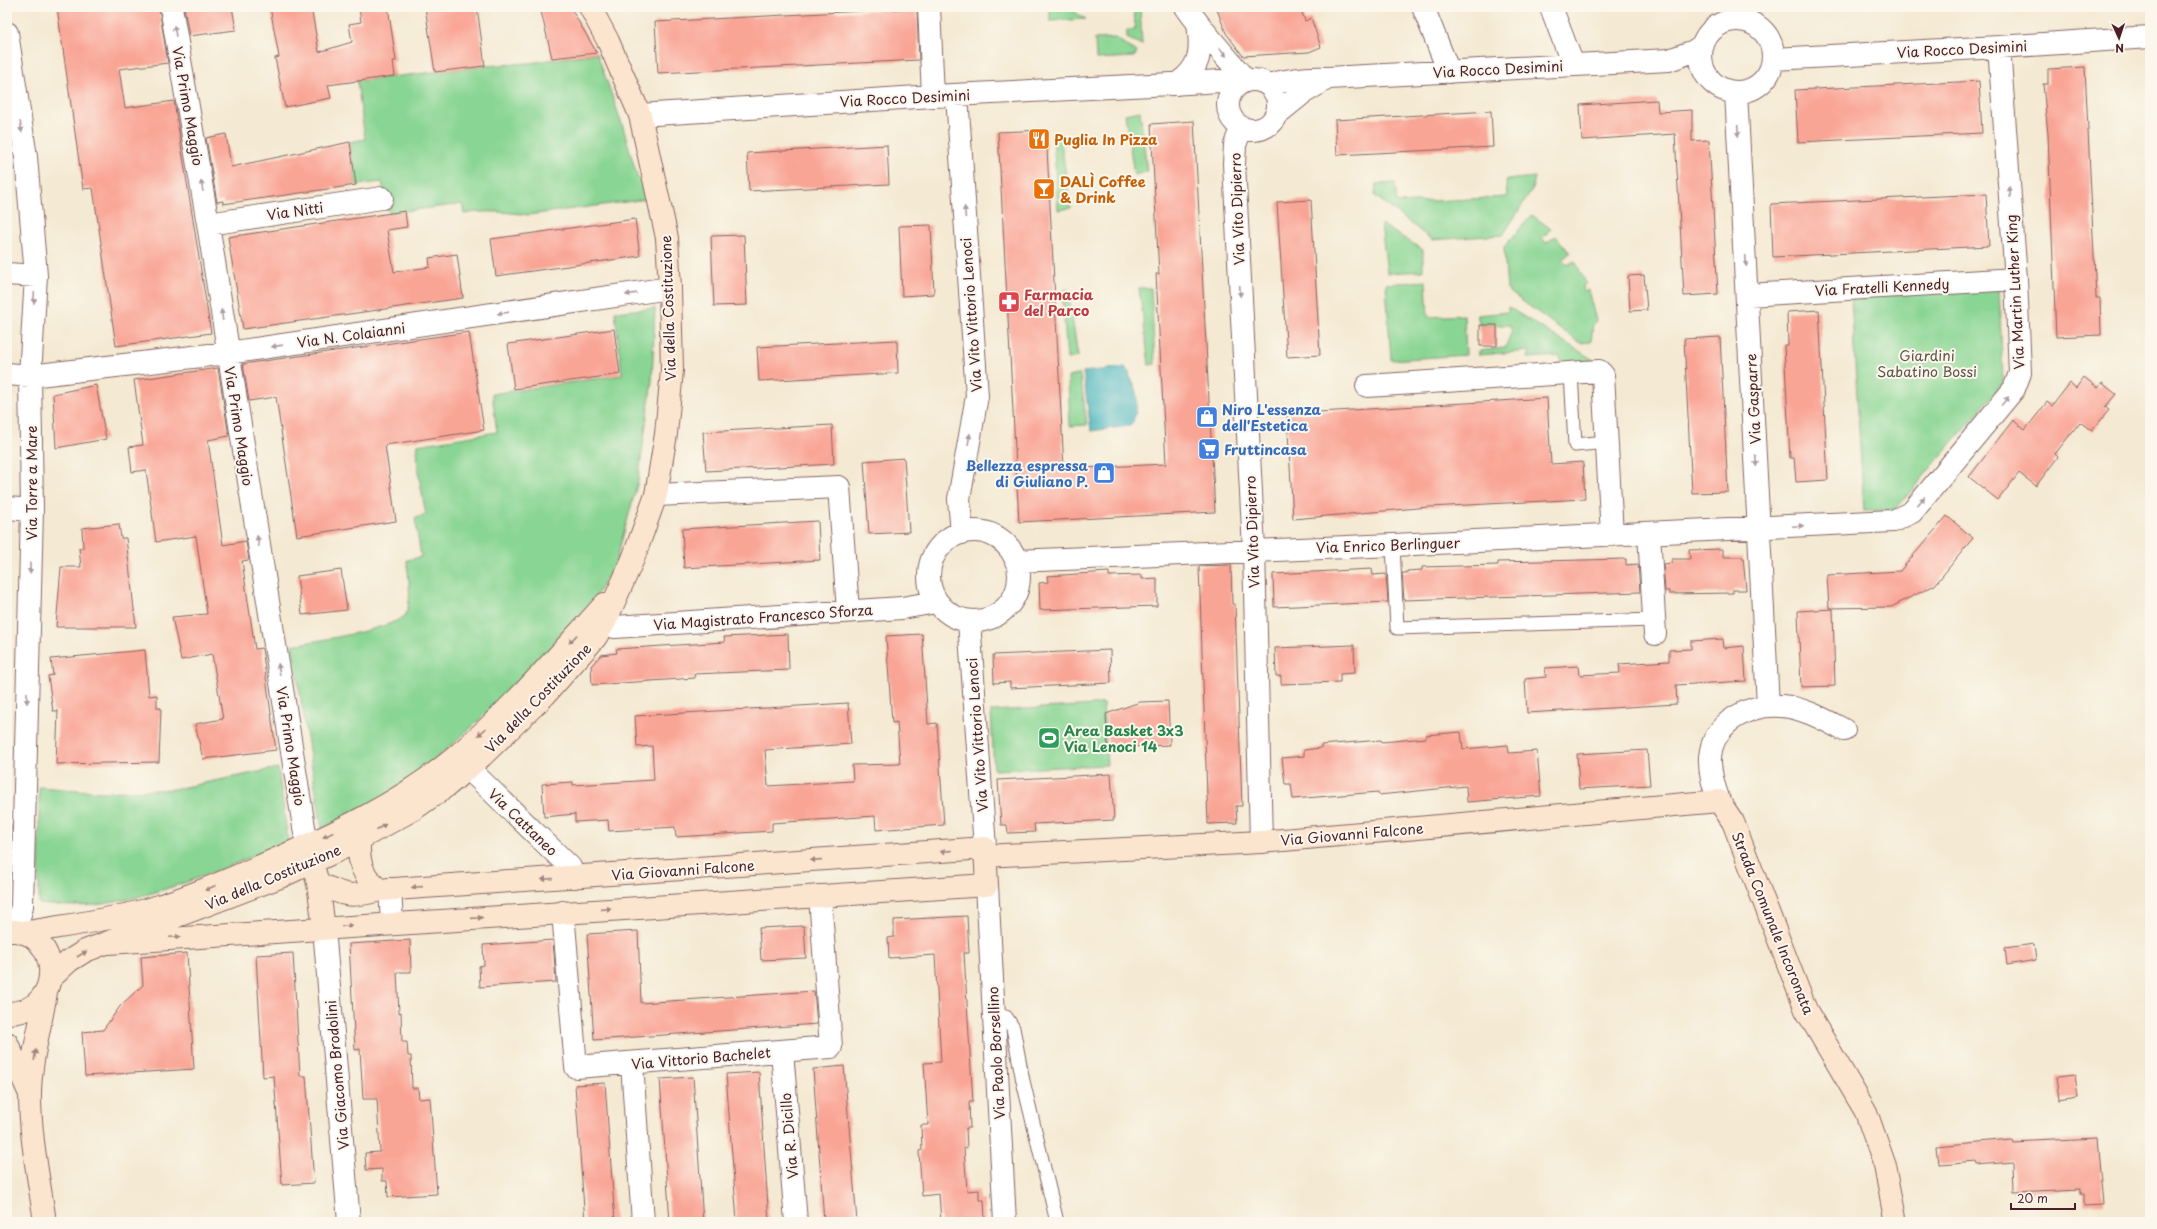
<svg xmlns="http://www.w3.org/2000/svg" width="2157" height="1229" font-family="'Playpen Sans',sans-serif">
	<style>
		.green { fill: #89d593; stroke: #6a7a5f }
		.water { fill: #45b4bd; stroke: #486a74 }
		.building { fill: #f9a595 }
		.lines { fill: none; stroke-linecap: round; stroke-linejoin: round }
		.lane-casing { stroke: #866665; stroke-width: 15 }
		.street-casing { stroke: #866665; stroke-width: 24 }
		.secondary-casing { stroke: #866665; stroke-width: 24 }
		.lane { stroke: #fff; stroke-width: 13 }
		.street { stroke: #fff; stroke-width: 22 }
		.secondary { stroke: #fce5cf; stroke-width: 22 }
		.oneway { fill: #ae9aa0 }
		.oneway2 { fill: #a3827d }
		.labels { text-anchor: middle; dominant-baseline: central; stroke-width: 4; stroke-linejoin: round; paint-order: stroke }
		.street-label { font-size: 14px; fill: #4a1f2b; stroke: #fbf7ec }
		.food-label { font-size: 14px; font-weight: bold; fill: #c56008; stroke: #fbf7ec; text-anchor: start }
		.health-label { font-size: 14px; font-weight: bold; fill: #be3a42; stroke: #fbf7ec; text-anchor: start }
		.park-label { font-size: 14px; fill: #5d564a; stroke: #fbf7ec }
		.shop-label { font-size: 14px; font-weight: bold; fill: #366cbe; stroke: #fbf7ec; text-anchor: start }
		.leisure-label { font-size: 14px; font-weight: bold; fill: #27864d; stroke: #fbf7ec; text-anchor: start }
	</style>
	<rect width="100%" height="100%" fill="#fbf7ec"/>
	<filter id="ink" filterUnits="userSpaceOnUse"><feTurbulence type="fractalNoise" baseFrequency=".025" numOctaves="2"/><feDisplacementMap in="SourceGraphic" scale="8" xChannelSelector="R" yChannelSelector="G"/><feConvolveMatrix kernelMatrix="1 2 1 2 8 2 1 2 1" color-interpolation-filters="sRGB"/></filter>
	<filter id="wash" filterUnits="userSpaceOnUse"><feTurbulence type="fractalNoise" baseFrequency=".012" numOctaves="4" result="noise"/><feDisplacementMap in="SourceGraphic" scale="16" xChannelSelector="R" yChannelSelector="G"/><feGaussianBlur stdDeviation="0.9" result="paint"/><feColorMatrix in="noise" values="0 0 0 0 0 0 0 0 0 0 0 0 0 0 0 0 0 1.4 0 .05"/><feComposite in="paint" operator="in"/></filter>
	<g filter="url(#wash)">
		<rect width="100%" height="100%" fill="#f4e9d2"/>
		<path class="green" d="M1050 7H1067L1086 19 1050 21Z
			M1134 7H1140L1142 45 1127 38V30H1135Z
			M1115 38 1137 52 1134 57 1096 59 1095 39Z
			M597 53 623 127 638 179H643L648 199 528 215C507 212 485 210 464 214L462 204 389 213 382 182 356 185 350 142 365 139 357 81 485 66 529 63Z
			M1140 111 1147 172 1134 175 1125 114Z
			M1060 136 1071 208 1058 210 1053 137Z
			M1535 177 1532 190 1503 235 1432 240 1375 196 1376 184 1395 183 1397 203 1507 197 1506 180Z
			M1532 215 1551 229 1542 238 1546 243 1556 236 1570 253 1563 259 1567 265 1575 261 1586 283 1582 287 1583 292 1588 290 1596 321 1593 324 1591 342 1580 343 1507 290 1504 247Z
			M1381 224 1423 250V271L1387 273Z
			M1426 281 1428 317 1464 315 1466 355 1391 360 1386 284Z
			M1999 287 2003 383 1895 510 1864 511 1851 298Z
			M1139 288H1151L1155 364 1149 365Z
			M1068 289 1078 357 1067 359 1062 291Z
			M1508 307 1595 361 1562 363 1560 356 1528 358 1530 351 1478 355 1479 351 1505 348 1512 331 1510 325H1480L1477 315 1508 312Z
			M655 308 652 381 638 481 615 565 595 597 559 641 474 725 438 757 387 795 322 829 292 645C310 642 403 628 407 612 412 596 408 576 407 560L421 557 415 518 426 515 418 471 417 445 497 432 492 394 622 375 615 312Z
			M1080 374 1087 425 1070 426 1068 377Z
			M1103 703 1107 765 994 770 991 711 1094 705Z
			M278 768 288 841C231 866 166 894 103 904 82 907 61 906 39 904V787L102 792 175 789Z
			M7 826H12L10 911 7 912Z"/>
		<path class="water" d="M1125 367 1130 374 1129 375C1140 394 1138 407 1132 424L1130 426 1091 431 1083 372Z"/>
		<g id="blocks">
			<path class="building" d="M57 7H159L168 63 119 69 125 108 174 101 211 333 116 346 93 188 83 189Z
				M184 7H232L236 30 189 36Z
				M270 7H311L319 52 352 42 349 24 361 22 359 7H388L396 61H393L395 76 328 85 331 98 285 107 275 58 279 57Z
				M425 7H477L485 66 435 72Z
				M540 7H570L597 53 552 58Z
				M1216 7H1300L1305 21 1311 18 1321 47 1309 52 1243 56 1226 33Z
				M917 8 919 60 658 73 655 22Z
				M2085 67 2096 298H2100L2101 335 2056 337 2048 134 2043 84H2048V69Z
				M1979 81 1982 133 1798 142 1795 90Z
				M1657 100 1658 112 1692 110V141L1709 140 1718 294 1684 296 1675 134 1582 140 1580 105Z
				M1491 111 1493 147 1337 155 1335 120Z
				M1194 121 1215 512 1019 522 998 132 1046 130 1064 469 1166 464 1156 274H1159L1151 124Z
				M226 134 231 167 350 142 356 185 223 204V201L217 202 206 138Z
				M887 145 889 184 749 191 747 153Z
				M1986 194 1989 246 1773 257 1771 204Z
				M1311 200 1320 355 1287 357 1277 202Z
				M405 211 407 227 387 230 394 272 430 267 429 258 457 254 463 298 243 329 228 237Z
				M635 219 640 256 496 276 491 239Z
				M931 225 934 294 902 296 899 226Z
				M744 235 747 305 714 306 711 236Z
				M1644 275 1647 310 1630 311 1628 276Z
				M1819 310 1828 480 1796 482 1794 458H1790L1786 383 1784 345H1788L1787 312Z
				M1480 325H1497V346H1480Z
				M614 329 620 374 514 389 508 344Z
				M469 332 484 430 385 445 396 521 297 536 276 397 249 401 243 364Z
				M1720 337 1728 492 1692 493 1684 339Z
				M897 340 898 373 759 381 757 347Z
				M218 368 229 436 208 440 223 545 246 541 249 560 242 561 255 649 262 648 276 750 203 759 195 724 223 719 212 654 181 660 172 617 207 614 196 536 156 542 146 470 132 472 129 447 143 445 134 380Z
				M2084 377 2098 388 2102 383 2116 394 2105 407 2109 410 2092 431 2080 422 2055 454 2058 457 2036 486 2019 473 1998 500 1969 477 2013 420 2025 430 2047 402 2052 406 2070 383 2076 388Z
				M96 385 106 439 56 448 53 394Z
				M1547 398 1551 464 1583 462 1585 499 1429 507 1293 519 1287 414Z
				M832 425 834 464 706 471 703 432Z
				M904 458 909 532 869 534 864 461Z
				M1947 516 1973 538 1935 585 1891 607 1829 608 1827 575 1900 571Z
				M818 521 820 560 684 568 682 529Z
				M119 524 121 538H126L136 627H56L61 567H81L79 548H83L82 528Z
				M1723 549V557H1743L1746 590H1733V593L1669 594V591H1665L1663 564 1672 563V559H1690L1689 550Z
				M1626 559V565L1638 564 1640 592 1404 600 1402 573H1407V571L1422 570V567L1498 565V562Z
				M1231 565 1232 604H1235L1242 806H1236L1237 823 1208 824 1199 566Z
				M1372 569 1373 575 1386 574 1388 602 1274 607 1273 574Z
				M341 570 347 610 302 615 297 576Z
				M1109 572V576L1142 575V579L1157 578V606L1040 610 1039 583 1048 582 1047 576Z
				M1833 609 1835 686 1801 687 1798 611Z
				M788 634 789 670 694 674 695 678 592 685 591 666 601 655 617 653 616 649 725 642 724 637Z
				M922 634 928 724 937 723 944 825 876 830 875 816 772 823V831L676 837 675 827 609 831 608 820 575 822V814L544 817 542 784 573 782V785L654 780 652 746 637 747 635 716 848 703 851 744 765 750 768 786 853 781 852 765 900 764 897 722 892 723 886 636Z
				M1723 639 1724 648 1744 646 1746 681 1676 685 1677 704 1527 713 1525 679 1546 677 1545 668 1578 666 1579 675 1620 673 1619 664 1669 661V650L1691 649V641Z
				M1354 645 1355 673 1340 674V682L1281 684V676H1276L1275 648Z
				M145 650 149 696 157 695V708H161L159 762 56 764 58 711H53L48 676 53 675 51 659Z
				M1110 650 1111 683 1010 688V682L994 683 993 655Z
				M1168 701 1170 745 1108 748 1106 714 1140 702Z
				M1461 732 1463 749 1508 745 1509 753 1537 751 1541 796 1467 802 1466 786 1379 795 1378 792 1293 799 1291 784H1285L1282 758 1304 756V750L1321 748V745L1381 740 1382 742 1426 738V735Z
				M1647 750 1650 785 1579 789 1577 754Z
				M1111 774 1114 820 1034 824 1035 832 1008 833 1007 825H1001L998 780Z
				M967 916 969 953H964L973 1102H969L970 1128H966L967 1148H964L967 1191 979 1190V1200H984L985 1222H941L939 1194 922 1196 919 1151 922 1150 921 1125H928L924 1063 941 1062 935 955 889 958 888 938 894 937V920Z
				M804 926 806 958 761 960 759 928Z
				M638 931 641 1003 814 991 817 1024 594 1040 587 934Z
				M410 940 411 972H397L399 1013 401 1012 402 1042H407L408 1056H411L412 1088H418L419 1099 430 1098 437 1194 388 1197 387 1181H382V1169L366 1170 365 1153 380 1152 377 1099H363L360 1049 355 1050 349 944Z
				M553 940 556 982 480 987 479 966 484 965 483 945Z
				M2034 944 2036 960 2007 965 2005 948Z
				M187 953 194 1069 85 1076 82 1032 103 1030 121 1005 143 985 141 957Z
				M293 953 300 1076H306L314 1183 282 1185 274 1076 263 1077 256 955Z
				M844 1066 857 1222H824L813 1069Z
				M759 1072 769 1222H737L726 1074Z
				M2075 1075 2078 1097 2059 1100 2056 1077Z
				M693 1077 703 1222H670L660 1079Z
				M605 1083 615 1222H585L575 1085Z
				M2098 1138 2104 1204 2084 1205V1194H2080V1190L2014 1193 2013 1162 1978 1165 1977 1162 1939 1165 1937 1146 2011 1139 2012 1142Z"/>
		</g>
	</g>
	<g filter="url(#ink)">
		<use href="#blocks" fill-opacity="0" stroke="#866665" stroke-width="1"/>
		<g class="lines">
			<g class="lane-casing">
				<path id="lane" d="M1571 373 1575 445 1607 442
					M1393 545 1397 628 1654 620
					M994 1014 1006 1017 1013 1028 1023 1081 1057 1222"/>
			</g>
			<g class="street-casing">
				<path id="street" d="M171 7 208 224 307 846
					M929 7 933 96
					M1186 7C1204 33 1226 56 1246 81
					M1423 7 1449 72
					M1551 7 1573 65
					M1701 56a36 36 0 1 1 72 0a36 36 0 1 1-72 0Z
					M7 33 26 157 36 276 30 376 32 510 22 906 17 926 12 931
					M1773 59 1999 47 2150 37
					M1228 105a25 25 0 1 1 50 0a25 25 0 1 1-50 0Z
					M1177 84C1201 68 1202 51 1198 24
					M1269 85C1289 79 1307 77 1328 78L1669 60 1694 51 1703 45
					M1736 92 1768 706
					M957 95 977 396 959 499 962 533
					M1277 114 1303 93 1328 78
					M640 115 933 96 1171 84 1220 81 1237 85
					M1241 128 1235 145 1234 164 1254 550 1261 842
					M208 224 382 198
					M7 274 36 276
					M1748 295 2016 279
					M7 374 30 376 227 353 670 288
					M1367 386 1599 371 1603 375 1612 535
					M656 495 839 487 848 611
					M7 508 32 510
					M929 576a45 45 0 1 1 90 0a45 45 0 1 1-90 0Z
					M1649 533 1655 634
					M1016 561 1393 545 1893 521 1912 512 2014 389 2020 373 2016 279 1999 47
					M590 621 615 627 902 608 936 602
					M969 621 985 848
					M468 768 570 867 574 877
					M1719 801C1714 787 1709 772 1710 757 1713 722 1750 703 1782 706 1804 708 1825 720 1844 730
					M987 885 1005 1222
					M390 889 392 923
					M563 912 576 1067 831 1047 820 896
					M324 928 349 1222
					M782 1051 796 1222
					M632 1064 643 1222"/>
			</g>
			<g class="secondary-casing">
				<path id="secondary" d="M308 849 318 883 324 928
					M985 856 1261 842 1719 801 1733 822 1806 1010 1866 1112 1885 1166 1896 1222
					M318 883C345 896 350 898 380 890
					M7 931C62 927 67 1013 7 1013
					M23 933C63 926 103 921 142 911 185 899 226 881 267 863 332 835 398 804 453 759 509 712 557 657 605 604
					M108 943 987 885 985 848 380 890C362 877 358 862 359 839
					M51 978 69 961 85 951 280 877 343 848 414 809 448 785 482 756 545 695 596 637 606 620 633 559 656 495 666 434 672 370 670 288 667 238 640 115 608 41 590 7
					M7 1043 29 1092
					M45 1222C39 1180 30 1137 30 1095 30 1060 41 1025 46 992"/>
			</g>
			<use href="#lane" class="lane"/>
			<use href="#street" class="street"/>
			<use href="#secondary" class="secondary"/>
		</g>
		<defs><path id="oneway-solid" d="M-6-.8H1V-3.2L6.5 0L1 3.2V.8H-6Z"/></defs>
		<g class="oneway">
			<use href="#oneway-solid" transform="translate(175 31) rotate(-100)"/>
			<use href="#oneway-solid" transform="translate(1223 52) rotate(51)"/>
			<use href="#oneway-solid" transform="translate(21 127) rotate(81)"/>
			<use href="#oneway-solid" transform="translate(1738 131) rotate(87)"/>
			<use href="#oneway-solid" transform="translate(202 186) rotate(-100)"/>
			<use href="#oneway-solid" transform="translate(2010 192) rotate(-94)"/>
			<use href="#oneway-solid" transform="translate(965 212) rotate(-94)"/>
			<use href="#oneway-solid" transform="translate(1746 261) rotate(87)"/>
			<use href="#oneway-solid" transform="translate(1240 291) rotate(87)"/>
			<use href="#oneway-solid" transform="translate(631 294) rotate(172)"/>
			<use href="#oneway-solid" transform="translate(34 298) rotate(93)"/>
			<use href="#oneway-solid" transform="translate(503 313) rotate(172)"/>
			<use href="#oneway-solid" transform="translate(222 315) rotate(-98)"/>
			<use href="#oneway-solid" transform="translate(277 346) rotate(172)"/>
			<use href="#oneway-solid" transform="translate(2005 401) rotate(-50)"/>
			<use href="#oneway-solid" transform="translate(969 439) rotate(-80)"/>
			<use href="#oneway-solid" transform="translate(1756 461) rotate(87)"/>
			<use href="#oneway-solid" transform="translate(1921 501) rotate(-50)"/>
			<use href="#oneway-solid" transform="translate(1798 526) rotate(-3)"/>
			<use href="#oneway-solid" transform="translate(258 541) rotate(-99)"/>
			<use href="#oneway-solid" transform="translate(30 568) rotate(91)"/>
			<use href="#oneway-solid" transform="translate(279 669) rotate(-99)"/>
			<use href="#oneway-solid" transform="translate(27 698) rotate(91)"/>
		</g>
		<g class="oneway2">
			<use href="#oneway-solid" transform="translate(573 639) rotate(133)"/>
			<use href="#oneway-solid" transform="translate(482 732) rotate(138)"/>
			<use href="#oneway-solid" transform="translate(381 827) rotate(-29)"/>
			<use href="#oneway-solid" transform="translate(328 835) rotate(154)"/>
			<use href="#oneway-solid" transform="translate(946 851) rotate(176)"/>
			<use href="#oneway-solid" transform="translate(816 860) rotate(176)"/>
			<use href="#oneway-solid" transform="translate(547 879) rotate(176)"/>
			<use href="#oneway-solid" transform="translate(417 887) rotate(176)"/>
			<use href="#oneway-solid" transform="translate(210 888) rotate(156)"/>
			<use href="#oneway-solid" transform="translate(606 909) rotate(-4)"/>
			<use href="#oneway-solid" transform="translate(477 918) rotate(-4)"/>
			<use href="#oneway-solid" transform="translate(347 926) rotate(-4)"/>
			<use href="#oneway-solid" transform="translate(175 937) rotate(-3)"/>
			<use href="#oneway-solid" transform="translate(82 954) rotate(-30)"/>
			<use href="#oneway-solid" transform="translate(35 1055) rotate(-83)"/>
		</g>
	</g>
	<defs>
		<g id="restaurant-square" transform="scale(1.15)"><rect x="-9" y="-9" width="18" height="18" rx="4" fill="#e8710a" stroke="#fbf7ec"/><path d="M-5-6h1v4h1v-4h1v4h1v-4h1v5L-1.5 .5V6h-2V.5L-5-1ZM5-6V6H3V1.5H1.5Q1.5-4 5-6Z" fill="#fff"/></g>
		<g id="bar-square" transform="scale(1.15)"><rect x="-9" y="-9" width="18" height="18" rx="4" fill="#e8710a" stroke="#fbf7ec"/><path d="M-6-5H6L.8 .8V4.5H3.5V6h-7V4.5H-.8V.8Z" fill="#fff"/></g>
		<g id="pharmacy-square" transform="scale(1.15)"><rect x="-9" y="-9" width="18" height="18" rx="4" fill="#e0444e" stroke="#fbf7ec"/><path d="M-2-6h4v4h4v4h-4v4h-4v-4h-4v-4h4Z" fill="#fff"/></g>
		<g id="shop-square" transform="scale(1.15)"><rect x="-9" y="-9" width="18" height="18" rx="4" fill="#3f7fe0" stroke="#fbf7ec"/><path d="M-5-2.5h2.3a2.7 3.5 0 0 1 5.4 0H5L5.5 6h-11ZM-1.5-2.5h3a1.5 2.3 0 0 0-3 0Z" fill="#fff"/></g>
		<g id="supermarket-square" transform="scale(1.15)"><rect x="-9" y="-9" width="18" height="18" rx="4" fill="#3f7fe0" stroke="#fbf7ec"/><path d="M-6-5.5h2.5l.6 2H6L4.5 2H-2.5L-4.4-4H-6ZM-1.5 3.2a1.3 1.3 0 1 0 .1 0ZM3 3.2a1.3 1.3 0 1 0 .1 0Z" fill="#fff"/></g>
		<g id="stadium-square" transform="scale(1.15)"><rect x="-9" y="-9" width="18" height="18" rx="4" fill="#2e9e5b" stroke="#fbf7ec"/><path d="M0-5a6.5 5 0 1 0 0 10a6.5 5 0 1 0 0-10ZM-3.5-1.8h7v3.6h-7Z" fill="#fff"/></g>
	</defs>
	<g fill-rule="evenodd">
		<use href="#restaurant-square" x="1039" y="139"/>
		<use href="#bar-square" x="1044" y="189"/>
		<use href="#pharmacy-square" x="1009" y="302"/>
		<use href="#shop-square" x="1207" y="417"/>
		<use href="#supermarket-square" x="1209" y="449"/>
		<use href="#shop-square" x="1104" y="473"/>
		<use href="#stadium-square" x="1049" y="738"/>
	</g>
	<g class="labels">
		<g class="street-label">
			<text transform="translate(1962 49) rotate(-3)">Via Rocco Desimini</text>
			<text transform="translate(1498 69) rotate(-3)">Via Rocco Desimini</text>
			<text transform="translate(905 98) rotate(-3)">Via Rocco Desimini</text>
			<text transform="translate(188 106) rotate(80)">Via Primo Maggio</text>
			<text transform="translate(1237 209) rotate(-92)">Via Vito Dipierro</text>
			<text transform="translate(295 211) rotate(-8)">Via Nitti</text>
			<text transform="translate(1882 287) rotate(-3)">Via Fratelli Kennedy</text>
			<text transform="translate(2015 292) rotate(-93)">Via Martin Luther King</text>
			<text transform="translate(668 308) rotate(-92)">Via della Costituzione</text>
			<text transform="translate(971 315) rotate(-94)">Via Vito Vittorio Lenoci</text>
			<text transform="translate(351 335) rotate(-8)">Via N. Colaianni</text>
			<text transform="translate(1753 399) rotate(-93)">Via Gasparre</text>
			<text transform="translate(239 426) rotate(81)">Via Primo Maggio</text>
			<text transform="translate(31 483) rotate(-90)">Via Torre a Mare</text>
			<text transform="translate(1252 532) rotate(-92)">Via Vito Dipierro</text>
			<text transform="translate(1388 545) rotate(-2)">Via Enrico Berlinguer</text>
			<text transform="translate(763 617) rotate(-4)">Via Magistrato Francesco Sforza</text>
			<text transform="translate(538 698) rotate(-46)">Via della Costituzione</text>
			<text transform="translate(977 735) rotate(-94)">Via Vito Vittorio Lenoci</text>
			<text transform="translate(291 746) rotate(81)">Via Primo Maggio</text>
			<text transform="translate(523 822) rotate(44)">Via Cattaneo</text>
			<text transform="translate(1352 834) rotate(-5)">Via Giovanni Falcone</text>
			<text transform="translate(683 870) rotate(-4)">Via Giovanni Falcone</text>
			<text transform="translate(273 877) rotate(-23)">Via della Costituzione</text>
			<text transform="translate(1773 923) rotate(68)">Strada Comunale Incoronata</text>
			<text transform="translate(996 1053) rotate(-93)">Via Paolo Borsellino</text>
			<text transform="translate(701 1058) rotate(-5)">Via Vittorio Bachelet</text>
			<text transform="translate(337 1075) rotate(-95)">Via Giacomo Brodolini</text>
			<text transform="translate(789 1136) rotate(-95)">Via R. Dicillo</text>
		</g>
		<g class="food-label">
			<text x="1054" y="139">Puglia In Pizza</text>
			<text x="1060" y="181">DALÌ Coffee<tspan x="1060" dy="16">&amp; Drink</tspan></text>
		</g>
		<g class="health-label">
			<text x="1024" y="294">Farmacia<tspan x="1024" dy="16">del Parco</tspan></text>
		</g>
		<g class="park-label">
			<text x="1927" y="355">Giardini<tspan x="1927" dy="16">Sabatino Bossi</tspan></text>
		</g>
		<g class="shop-label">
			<text x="1222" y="409">Niro L'essenza<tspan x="1222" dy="16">dell'Estetica</tspan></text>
			<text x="1224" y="449">Fruttincasa</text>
			<text x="1088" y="465" text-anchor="end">Bellezza espressa<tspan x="1088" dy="16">di Giuliano P.</tspan></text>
		</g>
		<g class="leisure-label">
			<text x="1064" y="730">Area Basket 3x3<tspan x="1064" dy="16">Via Lenoci 14</tspan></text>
		</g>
	</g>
	<rect width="2157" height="1229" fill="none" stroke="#fbf7ec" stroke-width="24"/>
	<g transform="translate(2119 38) rotate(177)" stroke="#fbf7ec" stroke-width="3" paint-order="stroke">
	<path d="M0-3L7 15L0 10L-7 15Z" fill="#4a1f2b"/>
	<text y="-6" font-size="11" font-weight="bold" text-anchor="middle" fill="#4a1f2b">N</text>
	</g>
	<path d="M2011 1203v6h64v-6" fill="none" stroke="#4a1f2b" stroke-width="2"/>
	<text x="2017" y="1203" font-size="12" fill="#4a1f2b" stroke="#fbf7ec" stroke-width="3" paint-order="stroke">20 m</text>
</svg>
